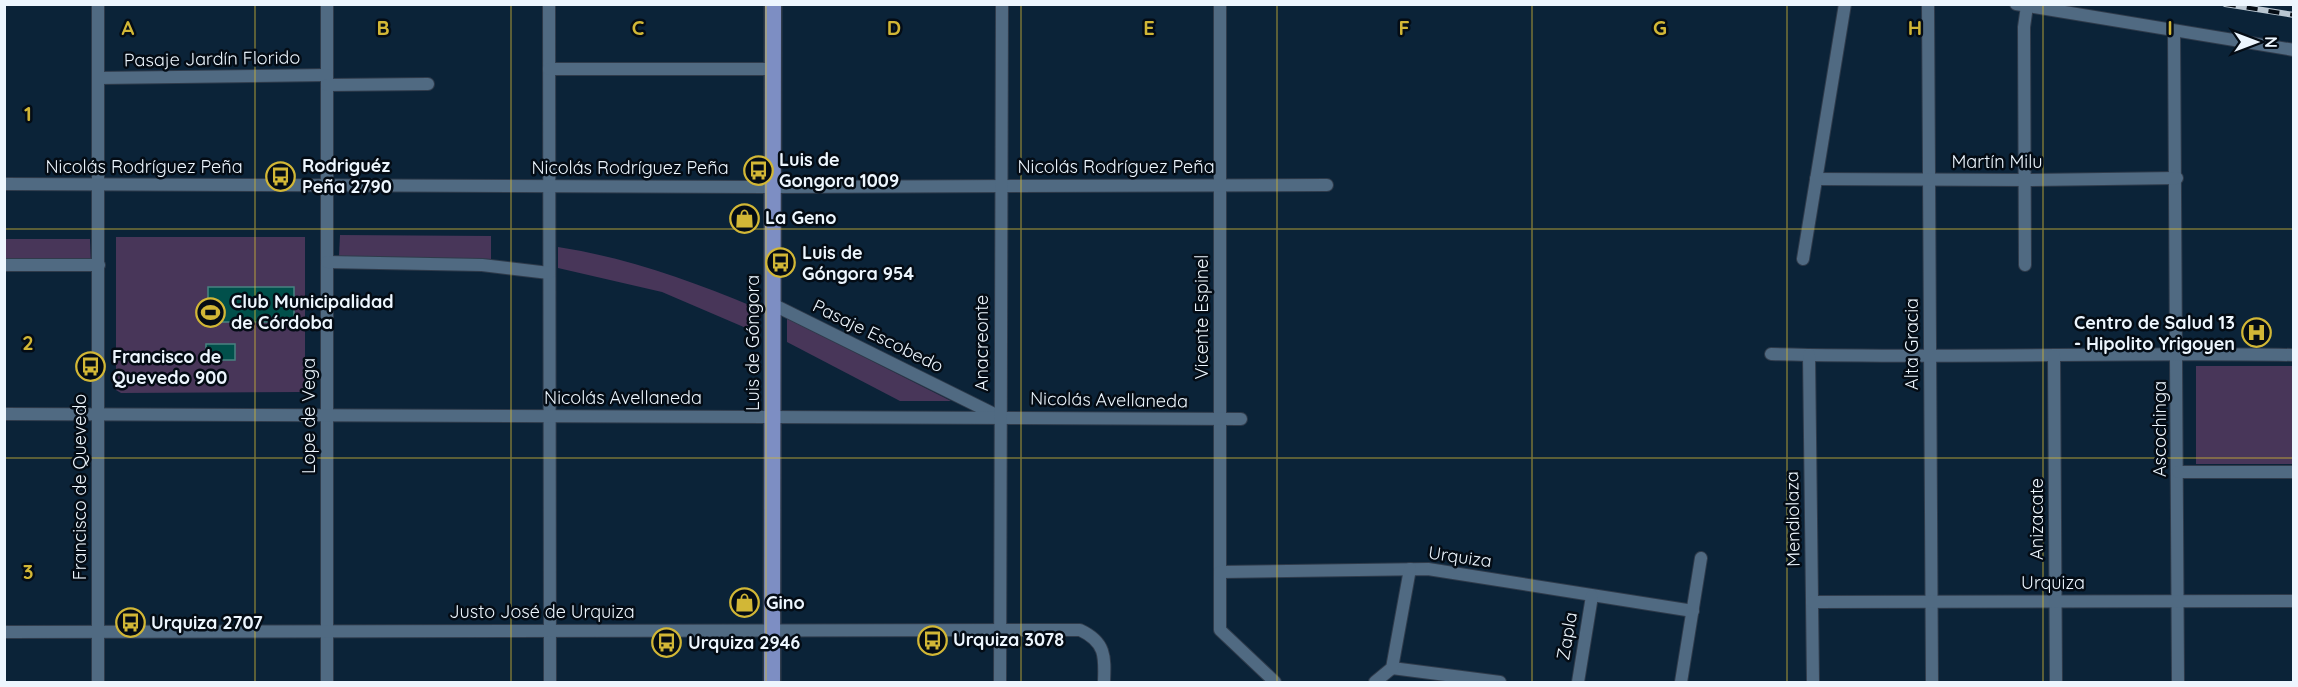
<svg xmlns="http://www.w3.org/2000/svg" width="2298" height="687" font-family="Quicksand,sans-serif">
	<style>
		.green { fill: #483659 }
		.water { fill: #01504b; stroke: #488281; stroke-width: 1.5 }
		.lines { fill: none; stroke-linecap: round; stroke-linejoin: round }
		.minor-casing { stroke: #2f3b4b; stroke-width: 14 }
		.major-casing { stroke: #2f3b4b; stroke-width: 19 }
		.minor { stroke: #506a82; stroke-width: 12 }
		.major { stroke: #7d8ec3; stroke-width: 16 }
		.rail-casing { stroke: #bac7d2; stroke-width: 6 }
		.rail { stroke: #040c15; stroke-width: 4; stroke-dasharray: 11; stroke-linecap: butt }
		.grid { fill: none; stroke: #d2b736; stroke-width: 1.5; stroke-opacity: 0.55 }
		.labels { text-anchor: middle; stroke-width: 5; stroke-linejoin: round; paint-order: stroke }
		.street-label { font-size: 18px; fill: #edf6fe; stroke: #040c15 }
		.poi-label { font-size: 18px; font-weight: bold; fill: #edf6fe; stroke: #040c15; text-anchor: start }
		.grid-label { font-size: 20px; text-anchor: middle; font-weight: bold; fill: #d2b736; stroke: #040c15; stroke-width: 5; stroke-linejoin: round; paint-order: stroke }
	</style>
	<rect width="100%" height="100%" fill="#0b2338"/>
	<!-- green -->
	<g class="green">
		<path d="M 340,235 L 491,236 L 491,259 L 339,257 Z"/>
		<path d="M 116,237 L 305,237 L 305,387 L 300,392 L 121,393 L 116,390 Z"/>
		<path d="M 5,239 L 90,239 L 91,265 L 5,265 Z"/>
		<path d="M 558,247 C 628,258 689,280 754,307 L 753,331 L 662,292 L 558,268 Z"/>
		<path d="M 787,318 L 951,401 L 900,401 L 787,342 Z"/>
		<rect x="2196" y="366" width="97" height="98"/>
	</g>
	<!-- water -->
	<g class="water">
		<rect x="208" y="287" width="86" height="35"/>
		<rect x="206" y="344" width="29" height="16"/>
	</g>
	<g class="lines">
		<defs>
			<g id="minor">
				<path d="M 327,4 L 327,682"/>
				<path d="M 549,4 L 550,682"/>
				<path d="M 1220,4 L 1220,630 L 1275,682"/>
				<path d="M 1928,4 L 1932,682"/>
				<path d="M 2016,4 L 2294,50"/>
				<path d="M 2174,31 L 2178,682"/>
				<path d="M 549,69 L 773,69"/>
				<path d="M 98,78 L 327,75"/>
				<path d="M 327,85 L 428,84"/>
				<path d="M 1816,179 L 2026,180 L 2177,178"/>
				<path d="M 4,184 L 773,187 L 1327,185"/>
				<path d="M 1803,259 L 1845,4"/>
				<path d="M 327,262 L 482,265 L 549,273"/>
				<path d="M 4,265 L 99,265"/>
				<path d="M 2025,265 L 2024,27 L 2027,6"/>
				<path d="M 772,304 L 996,415"/>
				<path d="M 1771,354 C 1945,359 2119,352 2294,355"/>
				<path d="M 1809,355 L 1813,682"/>
				<path d="M 2054,356 L 2056,682"/>
				<path d="M 4,414 L 1241,419"/>
				<path d="M 2178,472 L 2294,472"/>
				<path d="M 1220,572 L 1428,569 L 1693,611"/>
				<path d="M 1812,602 L 2294,601"/>
				<path d="M 4,632 L 1080,630 C 1106,642 1105,657 1104,682"/>
				<path d="M 1392,668 L 1500,682"/>
				<path d="M 98,682 L 98,4"/>
				<path d="M 1000,682 L 1002,4"/>
				<path d="M 1375,682 L 1392,668 L 1410,569"/>
				<path d="M 1578,682 L 1592,596"/>
				<path d="M 1681,682 L 1701,558"/>
			</g>
			<path id="major" d="M 772,682 L 773,4"/>
		</defs>
		<!-- minor casing -->
		<use href="#minor" class="minor-casing"/>
		<!-- major casing -->
		<use href="#major" class="major-casing"/>
		<!-- minor -->
		<use href="#minor" class="minor"/>
		<!-- major -->
		<use href="#major" class="major"/>
		<defs>
			<path id="rail" d="M 2225,4 L 2294,15"/>
		</defs>
		<!-- rail casing -->
		<use href="#rail" class="rail-casing"/>
		<!-- rail -->
		<use href="#rail" class="rail"/>
	</g>
	<!-- grid -->
	<path class="grid" d="M 255,4 L 255,682M 511,4 L 511,682M 766,4 L 766,682M 1021,4 L 1021,682M 1277,4 L 1277,682M 1532,4 L 1532,682M 1787,4 L 1787,682M 2043,4 L 2043,682M 4,229 L 2294,229M 4,458 L 2294,458"/>
	<!-- icons -->
	<defs>
		<symbol id="bus-ring" viewBox="-11 -11 22 22"><circle r="9.5" fill="#040c15" stroke="#d2b736" stroke-width="1.5"/><path d="M-5-6H5V4H4V6H2V4H-2V6H-4V4H-5ZM-3.5-4V0h7V-4ZM-3.5 1.2v1.5H-2V1.2ZM2 1.2v1.5H3.5V1.2Z" fill="#d2b736"/></symbol>
		<symbol id="shop-ring" viewBox="-11 -11 22 22"><circle r="9.5" fill="#040c15" stroke="#d2b736" stroke-width="1.5"/><path d="M-5-2.5h2.3a2.7 3.5 0 0 1 5.4 0H5L5.5 6h-11ZM-1.5-2.5h3a1.5 2.3 0 0 0-3 0Z" fill="#d2b736"/></symbol>
		<symbol id="stadium-ring" viewBox="-11 -11 22 22"><circle r="9.5" fill="#040c15" stroke="#d2b736" stroke-width="1.5"/><path d="M0-5a6.5 5 0 1 0 0 10a6.5 5 0 1 0 0-10ZM-3.5-1.8h7v3.6h-7Z" fill="#d2b736"/></symbol>
		<symbol id="hospital-ring" viewBox="-11 -11 22 22"><circle r="9.5" fill="#040c15" stroke="#d2b736" stroke-width="1.5"/><path d="M-5-5h3v3.5h4V-5h3V5h-3V1.5h-4V5h-3Z" fill="#d2b736"/></symbol>
	</defs>
	<g fill-rule="evenodd">
		<use href="#bus-ring" x="742" y="154" width="33" height="33"/>
		<use href="#bus-ring" x="264" y="160" width="33" height="33"/>
		<use href="#shop-ring" x="728" y="202" width="33" height="33"/>
		<use href="#bus-ring" x="764" y="246" width="33" height="33"/>
		<use href="#stadium-ring" x="194" y="296" width="33" height="33"/>
		<use href="#hospital-ring" x="2240" y="316" width="33" height="33"/>
		<use href="#bus-ring" x="74" y="350" width="33" height="33"/>
		<use href="#shop-ring" x="728" y="586" width="33" height="33"/>
		<use href="#bus-ring" x="114" y="606" width="33" height="33"/>
		<use href="#bus-ring" x="916" y="624" width="33" height="33"/>
		<use href="#bus-ring" x="650" y="626" width="33" height="33"/>
	</g>
	<g class="labels">
		<!-- street labels -->
		<g class="street-label">
			<text transform="translate(212 59) rotate(-1)" y="6">Pasaje Jardín Florido</text>
			<text x="1997" y="168">Martín Milu</text>
			<text x="144" y="173">Nicolás Rodríguez Peña</text>
			<text x="1116" y="173">Nicolás Rodríguez Peña</text>
			<text x="630" y="174">Nicolás Rodríguez Peña</text>
			<text transform="translate(1202 317) rotate(-90)" y="6">Vicente Espinel</text>
			<text transform="translate(878 336) rotate(26)" y="6">Pasaje Escobedo</text>
			<text transform="translate(753 343) rotate(-90)" y="6">Luis de Góngora</text>
			<text transform="translate(982 343) rotate(-90)" y="6">Anacreonte</text>
			<text transform="translate(1912 344) rotate(-90)" y="6">Alta Gracia</text>
			<text x="623" y="404">Nicolás Avellaneda</text>
			<text transform="translate(1109 400) rotate(1)" y="6">Nicolás Avellaneda</text>
			<text transform="translate(309 416) rotate(-90)" y="6">Lope de Vega</text>
			<text transform="translate(2160 429) rotate(-90)" y="6">Ascochinga</text>
			<text transform="translate(80 487) rotate(-90)" y="6">Francisco de Quevedo</text>
			<text transform="translate(1793 519) rotate(-91)" y="6">Mendiolaza</text>
			<text transform="translate(2037 519) rotate(-90)" y="6">Anizacate</text>
			<text transform="translate(1460 557) rotate(8)" y="6">Urquiza</text>
			<text x="2053" y="589">Urquiza</text>
			<text x="542" y="618">Justo José de Urquiza</text>
			<text transform="translate(1567 636) rotate(-80)" y="6">Zapla</text>
		</g>
		<!-- poi labels -->
		<g class="poi-label">
			<text x="779" y="166">Luis de<tspan x="779" dy="21">Gongora 1009</tspan></text>
			<text x="302" y="172">Rodriguéz<tspan x="302" dy="21">Peña 2790</tspan></text>
			<text x="765" y="224">La Geno</text>
			<text x="802" y="259">Luis de<tspan x="802" dy="21">Góngora 954</tspan></text>
			<text x="231" y="308">Club Municipalidad<tspan x="231" dy="21">de Córdoba</tspan></text>
			<text x="2235" y="329" text-anchor="end">Centro de Salud 13<tspan x="2235" dy="21">- Hipolito Yrigoyen</tspan></text>
			<text x="112" y="363">Francisco de<tspan x="112" dy="21">Quevedo 900</tspan></text>
			<text x="766" y="609">Gino</text>
			<text x="151" y="629">Urquiza 2707</text>
			<text x="953" y="646">Urquiza 3078</text>
			<text x="688" y="649">Urquiza 2946</text>
		</g>
	</g>
	<g class="grid-label">
		<text x="128" y="35">A</text>
		<text x="383" y="35">B</text>
		<text x="638" y="35">C</text>
		<text x="894" y="35">D</text>
		<text x="1149" y="35">E</text>
		<text x="1404" y="35">F</text>
		<text x="1660" y="35">G</text>
		<text x="1915" y="35">H</text>
		<text x="2170" y="35">I</text>
		<text x="28" y="121">1</text>
		<text x="28" y="350">2</text>
		<text x="28" y="579">3</text>
	</g>
	<!-- border -->
	<rect width="2298" height="687" fill="none" stroke="#edf6fe" stroke-width="12"/>
	<!-- north arrow -->
	<g transform="translate(2256 42) rotate(90)" stroke="#040c15" stroke-width="4.5" paint-order="stroke">
	<path d="M0-4.5L10 22L0 15L-10 22Z" fill="#edf6fe"/>
	<text y="-9" font-size="16" font-weight="bold" text-anchor="middle" fill="#edf6fe">N</text>
	</g>
</svg>
